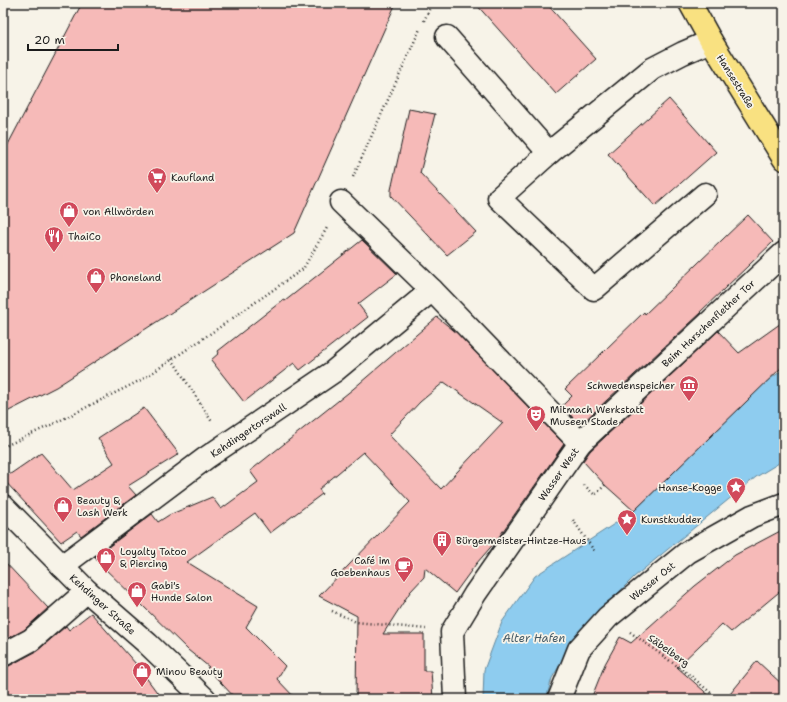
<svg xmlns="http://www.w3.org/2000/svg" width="787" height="702" font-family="'Shantell Sans',sans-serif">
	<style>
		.water { fill: #8eccef; stroke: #60869b }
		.building { fill: #f6bab8; stroke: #1c1c1c; fill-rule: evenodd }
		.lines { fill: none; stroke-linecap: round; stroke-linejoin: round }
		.minor-casing { stroke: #1c1c1c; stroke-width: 25 }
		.major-casing { stroke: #1c1c1c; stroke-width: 25 }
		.path { stroke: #1c1c1c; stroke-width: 2.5; stroke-dasharray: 1 3; stroke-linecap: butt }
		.minor { stroke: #f7f3e8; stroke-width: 22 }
		.major { stroke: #f9e181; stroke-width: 22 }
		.labels { text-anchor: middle; stroke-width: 3.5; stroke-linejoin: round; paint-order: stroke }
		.street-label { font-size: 10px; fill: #1c1c1c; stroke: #f7f3e8 }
		.poi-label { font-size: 10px; fill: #1c1c1c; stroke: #f7f3e8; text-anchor: start }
		.water-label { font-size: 11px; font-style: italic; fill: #445a66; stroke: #f7f3e8 }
	</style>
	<rect width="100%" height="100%" fill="#f7f3e8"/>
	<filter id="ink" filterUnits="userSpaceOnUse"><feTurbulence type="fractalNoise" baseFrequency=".025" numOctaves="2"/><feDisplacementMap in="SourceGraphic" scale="8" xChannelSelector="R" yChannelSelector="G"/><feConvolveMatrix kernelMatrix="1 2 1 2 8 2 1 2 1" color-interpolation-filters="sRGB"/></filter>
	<g filter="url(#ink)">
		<!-- water -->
		<path class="water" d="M 784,369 L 784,460 L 756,477 L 634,577 L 581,630 L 552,678 L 546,699 L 483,699 L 484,670 L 502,622 L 535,576 L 634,511 L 766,382 Z"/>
		<!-- building -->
		<g class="building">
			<path d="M 82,3 L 396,3 L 294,233 L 56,387 L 3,414 L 3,154 Z"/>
			<path d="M 475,3 L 546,3 L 596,59 L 556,94 Z"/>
			<path d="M 669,99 L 716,152 L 655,206 L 608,154 Z"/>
			<path d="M 409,109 L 435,114 L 420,173 L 476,232 L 447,255 L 391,196 L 391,190 Z"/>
			<path d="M 748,215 L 773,242 L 700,312 L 701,313 L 580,425 L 562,406 L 572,396 L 565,389 L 644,312 L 645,314 Z"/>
			<path d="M 362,240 L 397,274 L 358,304 L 368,317 L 300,370 L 294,363 L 244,402 L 211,360 L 219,353 L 218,351 L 283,300 L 285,301 Z"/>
			<path d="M 437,317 L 457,333 L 564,444 L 496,541 L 476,564 L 455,593 L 425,568 L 424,577 L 410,592 L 383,634 L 424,634 L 424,671 L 431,671 L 433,699 L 356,699 L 357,616 L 319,596 L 410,502 L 363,452 L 319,489 L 322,494 L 270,533 L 255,513 L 187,562 L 258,606 L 246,627 L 285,666 L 277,679 L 296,699 L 236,699 L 207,668 L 209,667 L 188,650 L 98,562 L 95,557 L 152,514 L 158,522 L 169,515 L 212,497 L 221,509 L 258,482 L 250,471 L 353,389 ZM 444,382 L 503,423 L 441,489 L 389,435 L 420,402 Z"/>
			<path d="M 784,321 L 784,365 L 634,511 L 605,485 L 583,461 L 590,451 L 718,331 L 739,353 Z"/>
			<path d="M 144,408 L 179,454 L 128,486 L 136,495 L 81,536 L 77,531 L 61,542 L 3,479 L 41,453 L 73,490 L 114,463 L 98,438 Z"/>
			<path d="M 784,529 L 784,588 L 731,632 L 722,624 L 677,667 L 713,699 L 591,699 L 605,664 L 620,637 L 631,643 L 695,586 L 735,555 Z"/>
			<path d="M 3,560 L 48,608 L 24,630 L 3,641 Z"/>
			<path d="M 91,613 L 136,664 L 162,699 L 3,699 L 3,667 L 9,666 L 37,651 L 66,626 L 69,630 Z"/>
			<path d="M 757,661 L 784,686 L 784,699 L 726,699 Z"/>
		</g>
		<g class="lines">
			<defs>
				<g id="minor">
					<path d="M 447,37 L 549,153"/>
					<path d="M 705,194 L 594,289 L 499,198 L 549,153 L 652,69 L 683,53 L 711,41"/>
					<path d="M 341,202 L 432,290 L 580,443"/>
					<path d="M 3,506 L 87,591 L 148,644 L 205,699"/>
					<path d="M 62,566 L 206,458 L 333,372 L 432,290"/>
					<path d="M 3,655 L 31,640 L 87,591"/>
					<path d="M 455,699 L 452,632 L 475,594 L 580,443 L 784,253"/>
					<path d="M 559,699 L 579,649 L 608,617 L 688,552 L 752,516 L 784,504"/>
				</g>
				<path id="major" d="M 690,3 L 711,41 L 784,159"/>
			</defs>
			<!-- minor casing -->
			<use href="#minor" class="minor-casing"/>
			<!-- major casing -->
			<use href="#major" class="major-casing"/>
			<!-- path -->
			<g class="path">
				<path d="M 424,21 L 432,3"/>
				<path d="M 353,177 L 420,29"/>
				<path d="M 172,359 L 212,422"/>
				<path d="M 3,447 L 51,425 L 143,379 L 220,327 L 303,269 L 328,226"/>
				<path d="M 584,485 L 595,495 L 605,485"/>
				<path d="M 573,520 L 595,552"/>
				<path d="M 332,611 L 356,622 L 426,629"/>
				<path d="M 630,632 L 691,676 L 718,699"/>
			</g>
			<!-- minor -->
			<use href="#minor" class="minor"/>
			<!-- major -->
			<use href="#major" class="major"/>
		</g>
	</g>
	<!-- icons -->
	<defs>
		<symbol id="supermarket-pin" viewBox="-11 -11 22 30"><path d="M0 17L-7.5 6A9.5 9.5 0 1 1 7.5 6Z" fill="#d1495b" stroke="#f7f3e8"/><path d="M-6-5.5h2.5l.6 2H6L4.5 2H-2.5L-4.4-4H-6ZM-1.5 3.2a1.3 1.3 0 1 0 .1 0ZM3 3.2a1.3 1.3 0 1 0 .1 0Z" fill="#fff"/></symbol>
		<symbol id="shop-pin" viewBox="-11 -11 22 30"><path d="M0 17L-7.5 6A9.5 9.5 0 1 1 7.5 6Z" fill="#d1495b" stroke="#f7f3e8"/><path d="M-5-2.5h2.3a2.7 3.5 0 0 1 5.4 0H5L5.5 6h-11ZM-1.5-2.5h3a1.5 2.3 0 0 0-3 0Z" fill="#fff"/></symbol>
		<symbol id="restaurant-pin" viewBox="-11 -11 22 30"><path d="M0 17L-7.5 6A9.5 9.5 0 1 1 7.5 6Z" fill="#d1495b" stroke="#f7f3e8"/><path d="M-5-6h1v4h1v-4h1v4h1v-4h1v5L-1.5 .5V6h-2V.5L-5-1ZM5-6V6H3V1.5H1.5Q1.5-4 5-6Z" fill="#fff"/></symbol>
		<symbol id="museum-pin" viewBox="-11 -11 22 30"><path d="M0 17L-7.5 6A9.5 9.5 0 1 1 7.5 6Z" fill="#d1495b" stroke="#f7f3e8"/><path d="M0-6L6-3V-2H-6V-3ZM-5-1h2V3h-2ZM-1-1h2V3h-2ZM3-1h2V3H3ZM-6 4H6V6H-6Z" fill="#fff"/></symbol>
		<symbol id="theatre-pin" viewBox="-11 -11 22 30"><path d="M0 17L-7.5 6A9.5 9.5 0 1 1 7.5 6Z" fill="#d1495b" stroke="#f7f3e8"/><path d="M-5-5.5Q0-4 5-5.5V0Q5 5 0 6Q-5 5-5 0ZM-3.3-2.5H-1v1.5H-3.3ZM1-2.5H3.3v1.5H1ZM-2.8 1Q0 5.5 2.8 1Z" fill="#fff"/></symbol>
		<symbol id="sight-pin" viewBox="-11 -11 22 30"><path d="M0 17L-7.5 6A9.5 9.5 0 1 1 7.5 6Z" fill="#d1495b" stroke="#f7f3e8"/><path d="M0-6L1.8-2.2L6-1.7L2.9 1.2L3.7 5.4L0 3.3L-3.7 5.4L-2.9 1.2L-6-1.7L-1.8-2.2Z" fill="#fff"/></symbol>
		<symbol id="building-pin" viewBox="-11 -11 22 30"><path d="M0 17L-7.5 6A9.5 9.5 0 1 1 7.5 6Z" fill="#d1495b" stroke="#f7f3e8"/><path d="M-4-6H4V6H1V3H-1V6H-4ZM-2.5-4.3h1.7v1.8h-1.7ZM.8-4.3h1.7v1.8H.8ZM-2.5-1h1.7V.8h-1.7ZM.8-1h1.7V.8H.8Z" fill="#fff"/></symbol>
		<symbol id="cafe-pin" viewBox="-11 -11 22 30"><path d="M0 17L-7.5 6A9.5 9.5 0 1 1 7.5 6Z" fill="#d1495b" stroke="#f7f3e8"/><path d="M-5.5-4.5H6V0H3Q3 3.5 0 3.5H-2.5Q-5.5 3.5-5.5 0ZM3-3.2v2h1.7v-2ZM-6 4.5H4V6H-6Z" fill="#fff"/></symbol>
	</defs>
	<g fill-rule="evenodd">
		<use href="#supermarket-pin" x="146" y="166" width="22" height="30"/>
		<use href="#shop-pin" x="58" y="200" width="22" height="30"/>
		<use href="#restaurant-pin" x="43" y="225" width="22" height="30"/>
		<use href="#shop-pin" x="85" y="266" width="22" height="30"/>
		<use href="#museum-pin" x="678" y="374" width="22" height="30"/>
		<use href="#theatre-pin" x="525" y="404" width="22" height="30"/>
		<use href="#sight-pin" x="725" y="476" width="22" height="30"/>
		<use href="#shop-pin" x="52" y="495" width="22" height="30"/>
		<use href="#sight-pin" x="616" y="508" width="22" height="30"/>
		<use href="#building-pin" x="431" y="529" width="22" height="30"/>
		<use href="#shop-pin" x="95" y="546" width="22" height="30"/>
		<use href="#cafe-pin" x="393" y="555" width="22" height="30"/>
		<use href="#shop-pin" x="126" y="580" width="22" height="30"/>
		<use href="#shop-pin" x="131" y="660" width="22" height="30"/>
	</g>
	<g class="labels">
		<!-- street labels -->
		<g class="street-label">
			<text transform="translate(736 81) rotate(58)" y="4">Hansestraße</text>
			<text transform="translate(708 323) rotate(-43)" y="4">Beim Harschenflether Tor</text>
			<text transform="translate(248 430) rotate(-34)" y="4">Kehdingertorswall</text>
			<text transform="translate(558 474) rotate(-55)" y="4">Wasser West</text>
			<text transform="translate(652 581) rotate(-39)" y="4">Wasser Ost</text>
			<text transform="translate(103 604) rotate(42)" y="4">Kehdinger Straße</text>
			<text transform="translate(669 650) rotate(35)" y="4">Säbelberg</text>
		</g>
		<!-- poi labels -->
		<g class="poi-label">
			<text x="171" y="181">Kaufland</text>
			<text x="83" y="215">von Allwörden</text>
			<text x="68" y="240">ThaiCo</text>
			<text x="110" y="281">Phoneland</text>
			<text x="675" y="389" text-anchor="end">Schwedenspeicher</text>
			<text x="550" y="413">Mitmach Werkstatt<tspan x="550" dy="12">Museen Stade</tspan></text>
			<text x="722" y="491" text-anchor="end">Hanse-Kogge</text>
			<text x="77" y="504">Beauty &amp;<tspan x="77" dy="12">Lash Werk</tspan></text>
			<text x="641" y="523">Kunstkudder</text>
			<text x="456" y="544">Bürgermeister-Hintze-Haus</text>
			<text x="120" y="555">Loyalty Tatoo<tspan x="120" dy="12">&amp; Piercing</tspan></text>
			<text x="390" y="564" text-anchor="end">Café im<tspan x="390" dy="12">Goebenhaus</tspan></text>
			<text x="151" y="589">Gabi's<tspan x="151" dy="12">Hunde Salon</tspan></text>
			<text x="156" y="675">Minou Beauty</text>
		</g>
		<!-- water labels -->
		<g class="water-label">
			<text x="534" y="642">Alter Hafen</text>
		</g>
	</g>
	<!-- margin -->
	<rect width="787" height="702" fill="none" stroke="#f7f3e8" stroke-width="16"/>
	<rect x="8" y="8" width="771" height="686" fill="none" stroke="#1c1c1c" stroke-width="1.5" filter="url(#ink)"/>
	<!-- scale -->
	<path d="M28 44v6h90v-6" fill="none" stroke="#1c1c1c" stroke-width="2"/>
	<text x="34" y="44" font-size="12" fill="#1c1c1c" stroke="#f7f3e8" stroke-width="3" paint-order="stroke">20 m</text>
</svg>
